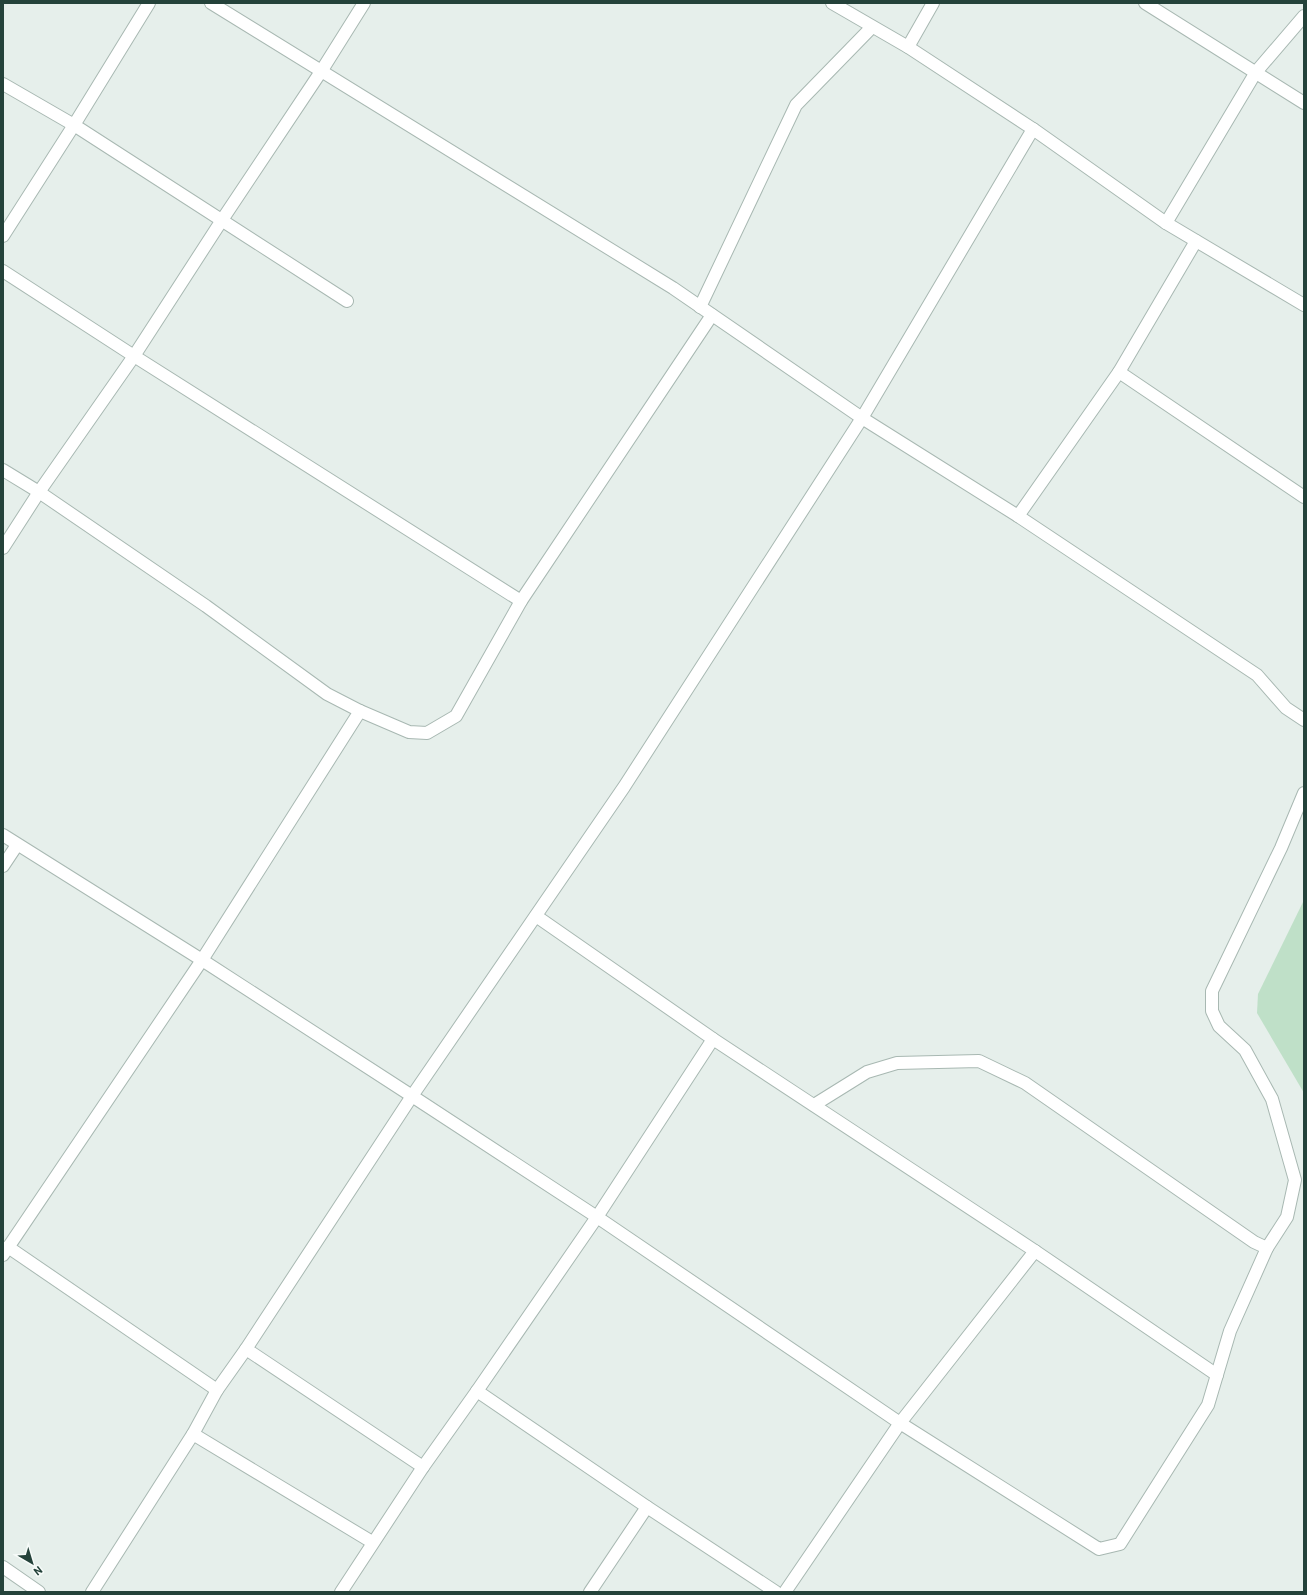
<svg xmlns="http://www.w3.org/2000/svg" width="1307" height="1595" font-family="Barlow,sans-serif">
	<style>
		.green { fill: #bfe0c8 }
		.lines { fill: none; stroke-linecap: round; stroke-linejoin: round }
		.minor-casing { stroke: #a8b8b2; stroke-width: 14 }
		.minor { stroke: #fff; stroke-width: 12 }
	</style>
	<rect width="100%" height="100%" fill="#e6efeb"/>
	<!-- green -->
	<path class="green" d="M 1304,900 L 1304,1093 L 1257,1013 L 1258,994 Z"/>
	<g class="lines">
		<defs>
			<g id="minor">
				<path d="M 211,3 L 673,288 L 862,418 L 1018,516 L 1257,675 L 1286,708 L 1304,720"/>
				<path d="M 832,3 L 908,47 L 1033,129 L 1166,223 L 1304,305"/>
				<path d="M 1145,3 L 1304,103"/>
				<path d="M 908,47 L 933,3"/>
				<path d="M 3,84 L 74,125 L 347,301"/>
				<path d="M 1166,223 L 1256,72 L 1304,16"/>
				<path d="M 3,236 L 74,125 L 149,3"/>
				<path d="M 3,271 L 134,356 L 521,601"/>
				<path d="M 700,307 L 796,105 L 872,27"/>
				<path d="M 1119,372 L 1304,497"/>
				<path d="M 3,470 L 39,492 L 206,606 L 327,694 L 360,711 L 409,732 L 427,733 L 456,716 L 521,601 L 712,315"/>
				<path d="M 1018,516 L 1119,372 L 1196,241"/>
				<path d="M 3,548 L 39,492 L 134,356 L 222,220 L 322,70 L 364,3"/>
				<path d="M 3,835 L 202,960 L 412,1096 L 597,1217 L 900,1423 L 1099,1549 L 1120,1544 L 1208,1405 L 1230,1331 L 1267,1248 L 1287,1217 L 1295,1180 L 1272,1099 L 1245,1050 L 1219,1026 L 1212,1011 L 1212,991 L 1281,848 L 1304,793"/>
				<path d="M 3,866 L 17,845"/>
				<path d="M 536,916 L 713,1039 L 1035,1251 L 1217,1375"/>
				<path d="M 814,1105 L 867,1072 L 897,1063 L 979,1061 L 1025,1083 L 1254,1242 L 1267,1248"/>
				<path d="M 8,1247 L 217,1390"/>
				<path d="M 3,1255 L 202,960 L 360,711"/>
				<path d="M 246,1349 L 423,1467"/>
				<path d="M 477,1391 L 647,1507 L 776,1592"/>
				<path d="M 193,1434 L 372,1542"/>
				<path d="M 3,1567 L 39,1592"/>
				<path d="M 92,1592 L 193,1434 L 217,1390 L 246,1349 L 412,1096 L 624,787 L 862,418 L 1033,129"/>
				<path d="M 341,1592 L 423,1467 L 477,1391 L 597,1217 L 713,1039"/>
				<path d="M 590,1592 L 647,1507"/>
				<path d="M 785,1592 L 900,1423 L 1035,1251"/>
			</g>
		</defs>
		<!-- minor casing -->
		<use href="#minor" class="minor-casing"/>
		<!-- minor -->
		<use href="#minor" class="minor"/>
	</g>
	<!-- border -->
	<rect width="1307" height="1595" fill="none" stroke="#24423a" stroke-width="8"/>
	<!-- north arrow -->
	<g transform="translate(32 1563) rotate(142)" stroke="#f7fbf9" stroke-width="3" paint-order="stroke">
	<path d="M0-3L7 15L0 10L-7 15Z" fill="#24423a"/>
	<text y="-6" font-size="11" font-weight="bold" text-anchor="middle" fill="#24423a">N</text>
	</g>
</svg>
